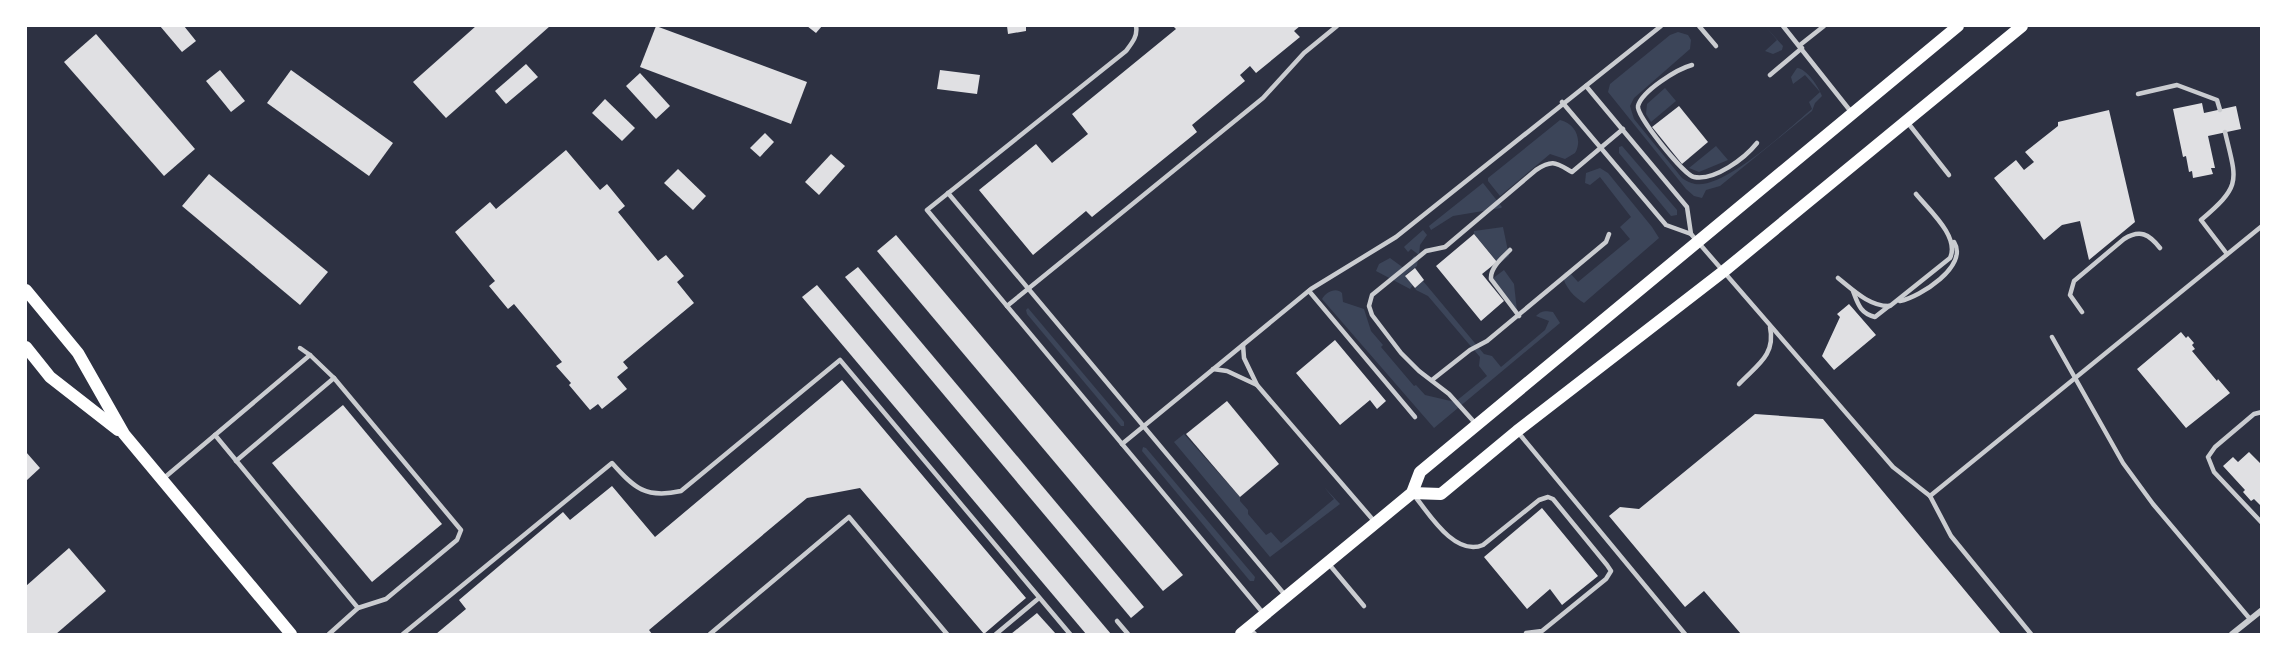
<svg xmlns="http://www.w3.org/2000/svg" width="2287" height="660" font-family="Mulish,sans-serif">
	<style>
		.green { fill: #3c4559 }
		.building { fill: #e0e0e3 }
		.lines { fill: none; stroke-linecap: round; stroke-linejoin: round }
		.service { stroke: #caccd0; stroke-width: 4.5 }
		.minor { stroke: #caccd0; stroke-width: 6 }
		.secondary { stroke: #fff; stroke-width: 12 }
	</style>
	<rect width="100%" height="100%" fill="#2d3142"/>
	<!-- green -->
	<g class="green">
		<path d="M 1765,26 L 1783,46 L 1782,50 L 1773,54 L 1765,51 L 1777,40 Z"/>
		<path d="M 1678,32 L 1688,35 L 1691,40 L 1690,49 L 1634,98 L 1630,106 L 1634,119 L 1682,178 C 1686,181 1690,183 1695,184 C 1725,189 1789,128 1812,109 L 1809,102 L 1820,92 L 1805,75 L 1793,84 L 1791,77 L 1797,68 C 1807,69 1818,86 1822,96 L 1815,103 L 1812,111 L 1720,186 L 1706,190 L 1702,198 L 1694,196 L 1686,189 L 1608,92 L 1610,84 L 1670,35 Z"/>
		<path d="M 1665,88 L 1676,101 L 1651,122 L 1646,114 L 1647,104 Z"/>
		<path d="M 1560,120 C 1575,123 1583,140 1575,153 L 1565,159 L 1550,154 L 1500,196 L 1488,181 L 1488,178 Z"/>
		<path d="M 1622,146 L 1677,210 L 1677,215 L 1671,216 L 1619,153 L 1619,147 Z"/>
		<path d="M 1716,146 L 1728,160 L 1699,172 L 1689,168 Z"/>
		<path d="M 1600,168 L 1608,173 L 1652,227 L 1659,238 L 1584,303 C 1575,298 1564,286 1563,276 L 1565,272 L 1570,273 L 1578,282 L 1630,239 L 1620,227 L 1631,217 L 1600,177 L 1590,185 L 1585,183 L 1586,173 Z"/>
		<path d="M 1483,183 L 1502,207 L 1501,208 L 1453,216 L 1431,230 L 1429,226 Z"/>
		<path d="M 1503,227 L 1509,256 L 1499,264 L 1474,234 L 1474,231 Z"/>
		<path d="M 1423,230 L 1427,235 L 1420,245 L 1419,255 L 1411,249 L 1408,252 L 1404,247 L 1406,245 Z"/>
		<path d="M 1414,256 L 1418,259 L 1417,266 L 1405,275 L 1413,285 L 1410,289 L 1376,271 L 1379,264 L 1390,258 L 1405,269 Z"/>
		<path d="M 1504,270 L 1514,284 L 1517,311 L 1492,279 Z"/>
		<path d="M 1423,281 L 1484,354 L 1492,356 L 1501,367 L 1545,330 L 1549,321 L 1536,316 C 1542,310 1546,311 1553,312 L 1560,323 L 1434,428 L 1322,299 C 1326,292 1336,287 1342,293 L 1343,302 L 1364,309 L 1371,331 L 1383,345 L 1381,347 L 1414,386 L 1416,385 L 1425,395 L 1455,402 L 1487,376 L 1479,366 L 1480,357 L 1428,296 L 1416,290 L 1415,288 Z"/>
		<path d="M 1028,308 L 1124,422 L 1124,426 L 1121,426 L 1027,314 L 1026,310 Z"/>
		<path d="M 1184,434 L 1240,497 L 1240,501 L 1248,510 L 1248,514 L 1266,535 L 1271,532 L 1281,543 L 1334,499 L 1324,487 L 1340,504 L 1270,557 L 1174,442 Z"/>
		<path d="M 1143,447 L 1146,448 L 1255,577 L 1254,581 L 1250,581 L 1142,451 Z"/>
	</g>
	<!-- building -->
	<g class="building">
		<path d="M 160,26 L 184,26 L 196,41 L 182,52 Z"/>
		<path d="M 476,26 L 550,26 L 446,118 L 413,82 Z"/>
		<path d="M 656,26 L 807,82 L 791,124 L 640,67 Z"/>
		<path d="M 807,26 L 822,26 L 816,33 Z"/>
		<path d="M 1007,26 L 1026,26 L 1026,31 L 1008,34 Z"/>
		<path d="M 1173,26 L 1300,26 L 1294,31 L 1300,37 L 1256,73 L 1250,66 L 1240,75 L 1245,81 L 1192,125 L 1197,132 L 1092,217 L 1086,211 L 1033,255 L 979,190 L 1036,144 L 1052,163 L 1088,134 L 1072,114 L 1176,29 Z"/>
		<path d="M 96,34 L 195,149 L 164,176 L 64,62 Z"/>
		<path d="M 526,64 L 538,77 L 506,104 L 495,91 Z"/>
		<path d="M 220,70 L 245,101 L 231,112 L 206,81 Z"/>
		<path d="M 291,70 L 393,143 L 369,176 L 267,103 Z"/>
		<path d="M 940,70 L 980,75 L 977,94 L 937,89 Z"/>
		<path d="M 640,73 L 670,106 L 656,119 L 626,86 Z"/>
		<path d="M 605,99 L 635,128 L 622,141 L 592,113 Z"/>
		<path d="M 2202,103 L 2204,113 L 2236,106 L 2241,129 L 2208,136 L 2215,168 L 2211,168 L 2213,174 L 2193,178 L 2192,171 L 2189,172 L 2186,156 L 2183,157 L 2173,109 Z"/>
		<path d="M 1679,106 L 1708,142 L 1682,164 L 1652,127 Z"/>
		<path d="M 2109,110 L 2135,222 L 2089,260 L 2080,221 L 2062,225 L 2044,240 L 1994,178 L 2016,160 L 2024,170 L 2034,162 L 2025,152 L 2058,126 L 2058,122 Z"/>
		<path d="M 765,133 L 774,142 L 760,157 L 750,148 Z"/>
		<path d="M 566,150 L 600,190 L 607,184 L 625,206 L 618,212 L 658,261 L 666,255 L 684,276 L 677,282 L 694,303 L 623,362 L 628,368 L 617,377 L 627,389 L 602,409 L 598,404 L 590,410 L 569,385 L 571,383 L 556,366 L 562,362 L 514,304 L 508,309 L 489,286 L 495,281 L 455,232 L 490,202 L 496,209 Z"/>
		<path d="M 831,154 L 845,166 L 819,195 L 805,182 Z"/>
		<path d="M 678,169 L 706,196 L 693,210 L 664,183 Z"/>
		<path d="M 209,174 L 328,272 L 300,305 L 182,206 Z"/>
		<path d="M 1474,234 L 1497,262 L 1482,274 L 1504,301 L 1481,321 L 1436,266 Z"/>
		<path d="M 896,235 L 1183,575 L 1163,591 L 877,251 Z"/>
		<path d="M 858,267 L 1144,607 L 1131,618 L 845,277 Z"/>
		<path d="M 1415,268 L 1424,280 L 1415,288 L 1405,276 Z"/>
		<path d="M 817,285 L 1111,634 L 1086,634 L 802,297 Z"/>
		<path d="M 1849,304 L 1876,335 L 1834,370 L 1822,356 L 1840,317 L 1837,314 Z"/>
		<path d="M 2181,332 L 2186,338 L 2188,336 L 2194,343 L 2192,345 L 2195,349 L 2192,351 L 2217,381 L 2218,379 L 2230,393 L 2186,428 L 2137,369 Z"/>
		<path d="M 1335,340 L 1386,401 L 1377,409 L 1370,400 L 1340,425 L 1296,373 Z"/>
		<path d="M 842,380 L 1026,598 L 984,634 L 860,488 L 807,498 L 649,630 L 652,634 L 436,634 L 466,609 L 459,600 L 563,512 L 570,520 L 612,486 L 655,537 Z"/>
		<path d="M 1227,401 L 1279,464 L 1240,497 L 1186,434 Z"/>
		<path d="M 343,405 L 442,524 L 372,582 L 272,463 Z"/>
		<path d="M 1755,414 L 1823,419 L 2001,634 L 1741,634 L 1704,591 L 1685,607 L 1609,516 L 1620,507 L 1639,509 Z"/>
		<path d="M 26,452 L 40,468 L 26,481 Z"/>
		<path d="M 2249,452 L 2262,465 L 2262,507 L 2254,499 L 2251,501 L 2243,492 L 2245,490 L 2223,466 L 2233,457 L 2238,462 Z"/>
		<path d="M 1542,508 L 1598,576 L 1562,605 L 1550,589 L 1527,609 L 1484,557 Z"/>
		<path d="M 69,548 L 106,591 L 56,634 L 26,634 L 26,586 Z"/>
		<path d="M 1037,613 L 1056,634 L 1011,634 Z"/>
	</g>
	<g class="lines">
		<!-- service -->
		<g class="service">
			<path d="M 1136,26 C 1138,36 1132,43 1126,51 L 927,210 L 1263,613"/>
			<path d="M 1699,26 L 1716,46"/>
			<path d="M 1783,26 L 1852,113"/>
			<path d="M 1800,45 L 1824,26"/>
			<path d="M 1692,65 C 1677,69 1642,91 1638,106 C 1636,116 1684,175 1694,177 C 1715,181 1745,158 1757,143"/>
			<path d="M 1770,75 L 1802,48"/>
			<path d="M 1586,86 L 1687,207 L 1691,234"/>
			<path d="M 2138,94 L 2177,85 L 2217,100 L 2220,110"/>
			<path d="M 1562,102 L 1666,225 L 1691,234 L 1893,467 L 1930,496 L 1951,536 L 2031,634"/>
			<path d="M 1908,123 L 1949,175"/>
			<path d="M 2225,132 C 2237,182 2242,185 2201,220 L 2227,254"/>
			<path d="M 948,193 L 1285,595"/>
			<path d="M 1510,250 C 1502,258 1490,268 1491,279 L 1519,316"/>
			<path d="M 1838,278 C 1853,290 1870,307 1890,306 L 1950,258 C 1960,237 1929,210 1916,194"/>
			<path d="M 1309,291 L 1415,417"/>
			<path d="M 1853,291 C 1858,304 1860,313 1875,317 L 1889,306"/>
			<path d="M 1900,301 C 1920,297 1969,266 1954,242"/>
			<path d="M 1007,306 L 1263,98 L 1304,53 L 1337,26"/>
			<path d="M 2082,312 L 2070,295 L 2074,281 L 2124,239 C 2140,229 2149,234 2160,248"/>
			<path d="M 2052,337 L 2123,463 L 2153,504 L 2250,619"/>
			<path d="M 1243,345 L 1244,358 L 1257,385 L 1374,521"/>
			<path d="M 300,348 L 310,355"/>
			<path d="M 1213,369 L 1227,371 L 1257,385"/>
			<path d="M 1432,380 L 1470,350 L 1487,341 L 1606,242 L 1609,234"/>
			<path d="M 1739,384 C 1757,365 1776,355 1770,327"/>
			<path d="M 2262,412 L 2254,414 L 2215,447 L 2208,457 L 2214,472 L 2262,523"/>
			<path d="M 1475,423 L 1449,394 L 1419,371 L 1401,353 L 1372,315 L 1369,306 L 1372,295 L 1426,251 L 1445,247 L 1536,170 C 1553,159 1556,163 1572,172 L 1623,129"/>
			<path d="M 1517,431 L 1685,634"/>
			<path d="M 215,435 L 358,608"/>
			<path d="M 1122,444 L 1311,289 L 1396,237 L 1661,26"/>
			<path d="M 236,461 L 334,378"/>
			<path d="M 164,478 L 310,355 L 334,378 L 461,530 L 457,540 L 386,599 L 358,608 L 329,634"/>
			<path d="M 1414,495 C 1429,514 1455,557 1483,545 L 1539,500 L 1548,497 L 1553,499 L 1607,565 L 1611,571 L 1606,579 L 1542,631 L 1526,633"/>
			<path d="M 1930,496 L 2262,226"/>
			<path d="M 1328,563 L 1364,606"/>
			<path d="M 1117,621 L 1128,634"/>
			<path d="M 1249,628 L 1255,634"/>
			<path d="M 403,634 L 612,463 C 634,488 646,499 681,491 L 840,360 L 1070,634"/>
			<path d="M 710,634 L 849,517 L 947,634"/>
			<path d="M 996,634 L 1039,598"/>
		</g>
		<!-- minor -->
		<path class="minor" d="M 2232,634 L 2262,610"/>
		<!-- secondary -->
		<g class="secondary">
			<path d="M 26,290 L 78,353 L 124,434 L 291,634"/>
			<path d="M 26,347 L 50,377 L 118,430"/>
			<path d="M 1412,493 L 1441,494 L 1517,431 L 1724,271 L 2022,26"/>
			<path d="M 1241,634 L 1412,493 L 1420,472 L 1958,26"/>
		</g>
	</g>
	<!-- border -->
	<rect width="2287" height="660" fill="none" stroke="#ffffff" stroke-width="54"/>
</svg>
